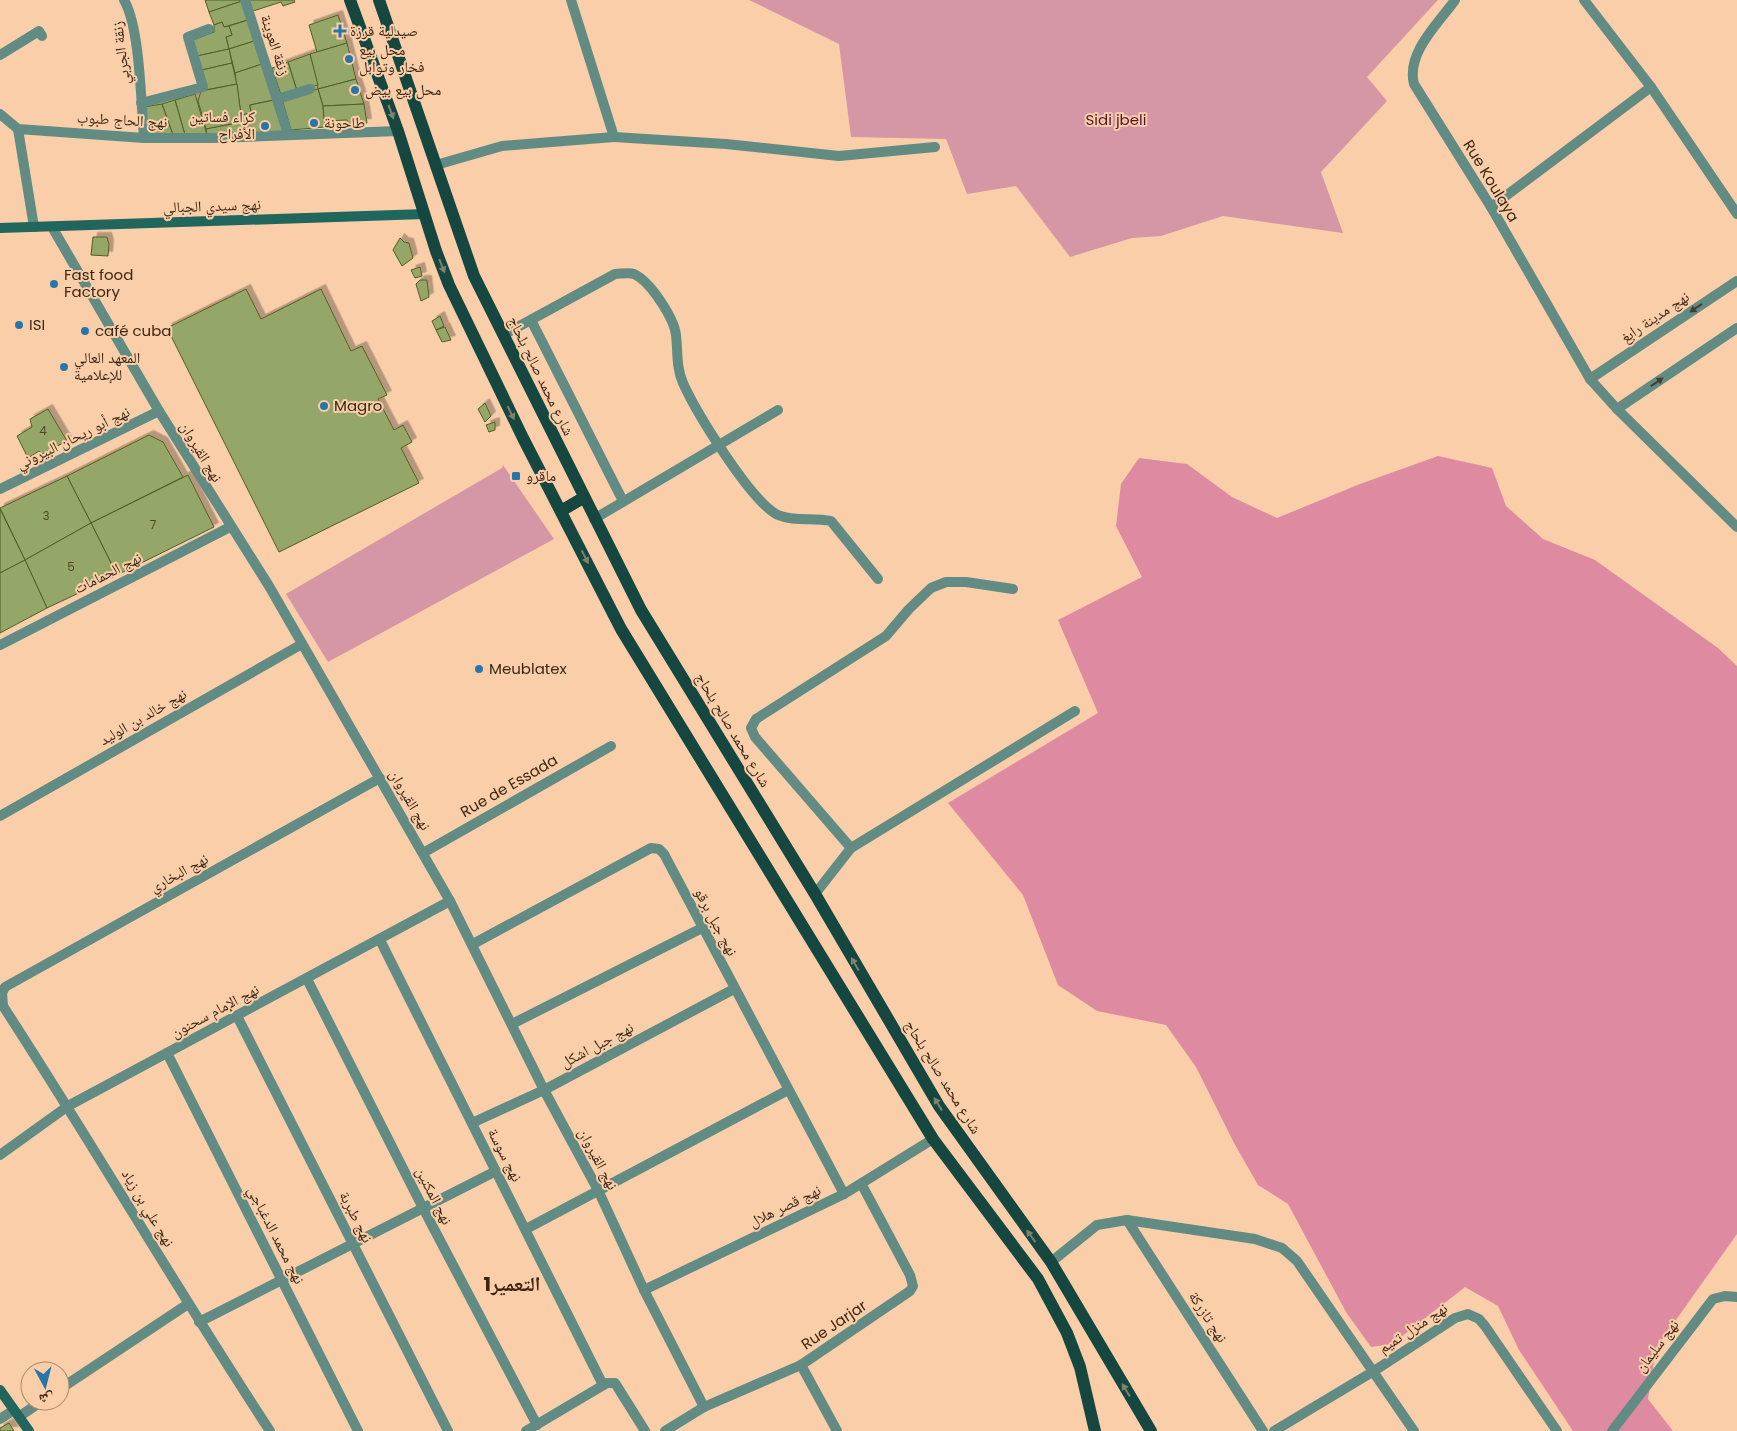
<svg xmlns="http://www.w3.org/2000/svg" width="1737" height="1431" font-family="Poppins,'Noto Naskh Arabic',sans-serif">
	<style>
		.green { fill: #d597a6 }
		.forest { fill: #de8ba2 }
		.building { fill: #94a769; stroke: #4f5f23; filter: url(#shadow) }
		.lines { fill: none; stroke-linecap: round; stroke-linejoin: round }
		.street { stroke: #628b84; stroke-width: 10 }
		.secondary { stroke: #20665d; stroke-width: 10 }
		.primary { stroke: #164640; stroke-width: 12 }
		.oneway { fill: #7c836f }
		.oneway2 { fill: #453f2f }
		.poi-dot { fill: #2a75a8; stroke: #f9cea8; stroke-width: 2 }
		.labels { text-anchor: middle; stroke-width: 4; stroke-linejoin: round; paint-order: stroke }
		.number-label { font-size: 12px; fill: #514628 }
		.poi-label { font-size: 15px; fill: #3b2613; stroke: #f9cea8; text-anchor: start }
		.street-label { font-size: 15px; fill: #3b2613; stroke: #f9cea8 }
		.park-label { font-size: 15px; fill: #5a112d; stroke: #f9cea8 }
		.district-label { font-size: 20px; font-weight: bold; fill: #3d240c; stroke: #f9cea8 }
	</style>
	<defs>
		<filter id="shadow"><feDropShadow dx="4.5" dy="-4.5" stdDeviation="0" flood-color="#0004"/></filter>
	</defs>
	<rect width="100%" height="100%" fill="#f9cea8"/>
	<!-- green -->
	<g class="green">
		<path d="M 749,0 L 1438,0 L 1367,77 L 1387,101 L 1321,172 L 1343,233 L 1223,216 L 1161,236 L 1132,238 L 1070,257 L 1016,186 L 967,194 L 946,139 L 851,137 L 839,44 Z"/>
		<path d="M 503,465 L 554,539 L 328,662 L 286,594 L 502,468 Z"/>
	</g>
	<!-- forest -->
	<path class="forest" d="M 1438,456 L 1492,468 L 1506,506 L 1543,539 L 1595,560 L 1718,648 L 1737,666 L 1737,1234 L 1656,1348 L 1648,1399 L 1673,1431 L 1573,1431 L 1519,1350 L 1498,1306 L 1465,1287 L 1392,1344 L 1371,1347 L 1346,1312 L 1288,1204 L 1258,1185 L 1234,1143 L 1196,1067 L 1166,1025 L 1097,1011 L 1058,985 L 1023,895 L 948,803 L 1098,713 L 1058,620 L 1142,577 L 1116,526 L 1121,484 L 1139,458 L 1187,464 L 1232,497 L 1277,518 L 1360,484 Z"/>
	<!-- building -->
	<g class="building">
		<path d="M 205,0 L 241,0 L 242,1 L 209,12 Z"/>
		<path d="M 249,0 L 294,0 L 295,2 L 283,6 L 281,2 L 253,11 Z"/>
		<path d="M 242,1 L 248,20 L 224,27 L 222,22 L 214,25 L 209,12 Z"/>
		<path d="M 338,15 L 347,43 L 317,52 L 309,25 Z"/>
		<path d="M 248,20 L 254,41 L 229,49 L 226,37 L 232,35 L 229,26 Z"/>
		<path d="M 222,22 L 224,27 L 229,26 L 232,35 L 226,37 L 229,49 L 197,56 L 193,40 L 214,32 L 214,25 Z"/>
		<path d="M 254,41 L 262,64 L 235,73 L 229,49 Z"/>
		<path d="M 347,43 L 356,79 L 318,89 L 310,54 Z"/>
		<path d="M 229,49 L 232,63 L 202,70 L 197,56 Z"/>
		<path d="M 310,54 L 318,85 L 297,91 L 288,62 Z"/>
		<path d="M 288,62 L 297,91 L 281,95 L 272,68 Z"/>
		<path d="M 232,63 L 237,84 L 206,90 L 202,70 Z"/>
		<path d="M 262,64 L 274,100 L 250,105 L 251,113 L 241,115 L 235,73 Z"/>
		<path d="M 356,79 L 364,104 L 323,106 L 318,89 Z"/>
		<path d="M 237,84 L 242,122 L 206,129 L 198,101 L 201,91 Z"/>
		<path d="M 318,89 L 323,106 L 325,127 L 291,130 L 282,99 Z"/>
		<path d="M 195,94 L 207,135 L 185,135 L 175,100 Z"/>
		<path d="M 175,100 L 185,135 L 173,135 L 162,104 Z"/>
		<path d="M 274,100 L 284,132 L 244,134 L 241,115 L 251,113 L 250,105 Z"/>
		<path d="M 162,104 L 173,135 L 147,135 L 144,107 Z"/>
		<path d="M 364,104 L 367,123 L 347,124 L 347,120 L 324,121 L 323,106 Z"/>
		<path d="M 242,122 L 244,134 L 207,135 L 206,129 Z"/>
		<path d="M 93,237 L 107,237 L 109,244 L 108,256 L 91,255 Z"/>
		<path d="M 400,238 L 404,242 L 409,243 L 413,258 L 402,266 L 393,250 Z"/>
		<path d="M 420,267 L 422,276 L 415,278 L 411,270 Z"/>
		<path d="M 420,280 L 427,280 L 429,297 L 421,301 L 416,284 Z"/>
		<path d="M 246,289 L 261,319 L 321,289 L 351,351 L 362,346 L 387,395 L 378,399 L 394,430 L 403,425 L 412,442 L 401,448 L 419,483 L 279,552 L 167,328 Z"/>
		<path d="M 440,316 L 444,326 L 436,330 L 432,321 Z"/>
		<path d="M 445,327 L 451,340 L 442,342 L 436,330 Z"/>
		<path d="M 485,403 L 491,416 L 485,422 L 478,409 Z"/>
		<path d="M 48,409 L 67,441 L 42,454 L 39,451 L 28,458 L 17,436 L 32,427 L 30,419 Z"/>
		<path d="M 495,422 L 495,430 L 489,432 L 486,425 Z"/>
		<path d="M 149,435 L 163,442 L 183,477 L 91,523 L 67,476 Z"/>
		<path d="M 188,475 L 214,527 L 117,575 L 91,523 Z"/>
		<path d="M 67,476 L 91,523 L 25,560 L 0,508 Z"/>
		<path d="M 0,509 L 25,560 L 0,573 Z"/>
		<path d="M 91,523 L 117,575 L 47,608 L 25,560 Z"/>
		<path d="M 25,560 L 47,608 L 0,633 L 0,573 Z"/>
		<path d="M 9,1423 L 14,1431 L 0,1431 L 0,1428 Z"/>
	</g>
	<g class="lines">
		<!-- street -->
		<g class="street">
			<path d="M 124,0 C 140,27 141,103 144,138"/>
			<path d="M 245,0 L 288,134"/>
			<path d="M 571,0 L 614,137 L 726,144 L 839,156 L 935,147"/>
			<path d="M 1455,0 C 1438,24 1406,53 1414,84 L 1491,207 L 1590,379 L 1617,409 L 1737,527"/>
			<path d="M 1584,0 L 1651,87 L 1737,214"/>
			<path d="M 0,55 L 39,31 L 42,36"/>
			<path d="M 278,99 L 310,89"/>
			<path d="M 141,103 L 203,87 L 188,37 L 209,29"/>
			<path d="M 0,114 L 18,129 L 144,138 L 213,138 L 398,131"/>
			<path d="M 18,129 L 34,227"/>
			<path d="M 436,165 L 502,146 L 614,137"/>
			<path d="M 1491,207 L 1651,87"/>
			<path d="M 52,227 L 159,411 L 269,586 L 450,901 L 544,1090 L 598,1190 L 644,1290 L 704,1407"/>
			<path d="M 531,320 L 623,501"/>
			<path d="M 503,335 L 615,274 C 621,274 629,272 634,274 C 650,281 674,318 676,335 C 678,352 676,367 683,383 C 696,412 751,502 778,515 C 794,522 814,517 831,521 L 878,579"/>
			<path d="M 1590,379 L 1737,281"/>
			<path d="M 1617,409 L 1737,328"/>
			<path d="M 0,489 L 159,411"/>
			<path d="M 594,519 L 778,410"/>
			<path d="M 0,645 L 230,527"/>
			<path d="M 0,816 L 302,644"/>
			<path d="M 851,848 L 755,737 L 751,728 L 756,719 L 886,636 L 909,609 L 931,588 L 946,582 L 966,582 L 1013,589"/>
			<path d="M 423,853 L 611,746"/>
			<path d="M 815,894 L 851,848 L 1075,711"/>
			<path d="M 380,940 L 603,1385"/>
			<path d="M 473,944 L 651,848 L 659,849 L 664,854 L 844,1194"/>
			<path d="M 307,979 L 423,1208 L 537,1425"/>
			<path d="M 237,1016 L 448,1431"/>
			<path d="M 512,1024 L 702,928"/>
			<path d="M 167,1053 L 358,1431"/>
			<path d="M 472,1123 L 544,1090 L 734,989"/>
			<path d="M 0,1155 L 68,1106 L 450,901"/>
			<path d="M 1127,1220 L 1263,1431"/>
			<path d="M 526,1229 L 788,1090"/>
			<path d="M 1051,1262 L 1097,1225 L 1127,1220 L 1255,1239 L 1282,1248 L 1297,1261 L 1414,1431"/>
			<path d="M 644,1290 L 844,1194 L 933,1139"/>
			<path d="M 199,1322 L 496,1171"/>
			<path d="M 801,1365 L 837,1431"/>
			<path d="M 60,1389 L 188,1304"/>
			<path d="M 20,1416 L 42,1401"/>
			<path d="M 0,1419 L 14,1410"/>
			<path d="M 270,1431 C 178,1291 94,1146 3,1006 L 2,993 L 5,987 L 380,778"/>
			<path d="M 526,1431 L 607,1383 L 615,1383 L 645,1431"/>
			<path d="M 665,1431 L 704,1407 L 801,1365 L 910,1291 L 913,1286 L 910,1275 L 862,1185"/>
			<path d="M 1274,1431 L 1374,1371 L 1455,1318 L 1468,1314 L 1479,1319 L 1485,1326 L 1557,1431"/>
			<path d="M 1612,1431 L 1713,1299 L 1725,1296 L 1737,1297"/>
		</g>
		<!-- secondary -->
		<g class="secondary">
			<path d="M 0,228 L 425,214"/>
			<path d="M 0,1390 L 29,1431"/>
		</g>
		<!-- primary -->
		<g class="primary">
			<path d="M 350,0 L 398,131 L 436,251 L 449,285 L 523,438 L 621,629 L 933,1139 L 1038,1279 L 1067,1333 L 1080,1367 L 1095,1431"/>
			<path d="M 379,0 L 474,276 L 641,610 L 815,894 L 939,1106 L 1051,1262 L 1151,1431"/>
			<path d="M 561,511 L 583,498"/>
		</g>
	</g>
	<!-- one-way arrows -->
	<defs><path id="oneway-solid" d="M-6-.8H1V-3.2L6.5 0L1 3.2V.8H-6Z" transform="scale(1.25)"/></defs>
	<g class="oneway">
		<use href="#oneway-solid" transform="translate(391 112) rotate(70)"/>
		<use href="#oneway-solid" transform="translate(442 266) rotate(68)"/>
		<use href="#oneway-solid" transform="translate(511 413) rotate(64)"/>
		<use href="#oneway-solid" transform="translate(585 557) rotate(63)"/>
		<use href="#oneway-solid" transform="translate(855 964) rotate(-120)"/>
		<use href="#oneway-solid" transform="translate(938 1104) rotate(-122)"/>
		<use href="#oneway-solid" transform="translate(1031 1236) rotate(-126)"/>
		<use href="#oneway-solid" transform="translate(1126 1390) rotate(-121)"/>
	</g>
	<g class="oneway2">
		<use href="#oneway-solid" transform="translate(1696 308) rotate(146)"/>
		<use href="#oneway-solid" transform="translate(1657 382) rotate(-34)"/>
	</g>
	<!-- markers -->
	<g class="poi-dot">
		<path d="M337.5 23.5h5v5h5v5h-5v5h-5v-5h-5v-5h5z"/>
		<circle cx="349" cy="59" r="5"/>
		<circle cx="355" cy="90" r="5"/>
		<circle cx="314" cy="123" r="5"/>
		<circle cx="265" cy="126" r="5"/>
		<circle cx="54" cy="284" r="5"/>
		<circle cx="19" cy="325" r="5"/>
		<circle cx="85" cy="331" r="5"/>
		<circle cx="64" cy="367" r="5"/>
		<circle cx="324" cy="406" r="5"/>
		<rect x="511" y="471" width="10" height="10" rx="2.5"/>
		<circle cx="479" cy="669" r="5"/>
	</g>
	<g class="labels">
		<!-- number labels -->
		<g class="number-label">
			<text x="43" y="435">4</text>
			<text x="46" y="520">3</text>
			<text x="153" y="529">7</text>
			<text x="71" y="571">5</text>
		</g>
		<!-- poi labels -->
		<g class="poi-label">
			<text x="350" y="36">صيدلية قرزة</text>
			<text x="359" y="55">محل بيع<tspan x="359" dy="17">فخار وتوابل</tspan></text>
			<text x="365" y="95">محل بيع بيض</text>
			<text x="255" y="122" text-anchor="end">كراء فساتين<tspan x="255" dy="17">الأفراح</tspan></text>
			<text x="324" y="128">طاحونة</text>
			<text x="64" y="280">Fast food<tspan x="64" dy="17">Factory</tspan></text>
			<text x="29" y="330">ISI</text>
			<text x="95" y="336">café cuba</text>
			<text x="74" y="363">المعهد العالي<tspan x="74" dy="17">للإعلامية</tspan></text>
			<text x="334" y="411">Magro</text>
			<text x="526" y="481">ماقرو</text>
			<text x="489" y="674">Meublatex</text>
		</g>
		<!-- street labels -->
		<g class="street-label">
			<text transform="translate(275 45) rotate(72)" y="5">زنقة العوينة</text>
			<text transform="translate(121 53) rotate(-97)" y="5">زنقة الجربي</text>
			<text transform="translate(122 120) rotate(3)" y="5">نهج الحاج طبوب</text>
			<text transform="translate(1491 181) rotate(59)" y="5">Rue Koulaya</text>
			<text transform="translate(212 206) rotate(-2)" y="5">نهج سيدي الجبالي</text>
			<text transform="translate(1655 317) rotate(-34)" y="5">نهج مدينة رابغ</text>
			<text transform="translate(541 376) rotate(64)" y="5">شارع محمد صالح بلحاج</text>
			<text transform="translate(73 438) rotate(-26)" y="5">نهج أبو ريحان البيروني</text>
			<text transform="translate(201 452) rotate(59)" y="5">نهج القيروان</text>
			<text transform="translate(108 573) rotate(-27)" y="5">نهج الحمامات</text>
			<text transform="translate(143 717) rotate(-30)" y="5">نهج خالد بن الوليد</text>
			<text transform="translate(733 730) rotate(59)" y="5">شارع محمد صالح بلحاج</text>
			<text transform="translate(509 786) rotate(-30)" y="5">Rue de Essada</text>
			<text transform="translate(410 800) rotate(60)" y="5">نهج القيروان</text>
			<text transform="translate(179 873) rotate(-29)" y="5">نهج البخاري</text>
			<text transform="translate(716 922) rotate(62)" y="5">نهج جبل برقو</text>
			<text transform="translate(215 1011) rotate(-28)" y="5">نهج الإمام سحنون</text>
			<text transform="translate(597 1045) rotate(-28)" y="5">نهج جبل اشكل</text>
			<text transform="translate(943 1077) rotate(58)" y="5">شارع محمد صالح بلحاج</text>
			<text transform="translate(505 1155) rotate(63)" y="5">نهج سوسة</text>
			<text transform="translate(598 1159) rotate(62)" y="5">نهج القيروان</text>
			<text transform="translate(434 1196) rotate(63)" y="5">نهج المكنين</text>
			<text transform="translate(785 1206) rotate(-26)" y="5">نهج قصر هلال</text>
			<text transform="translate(148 1208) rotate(59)" y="5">نهج علي بن زياد</text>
			<text transform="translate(356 1217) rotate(63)" y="5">نهج طبربة</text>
			<text transform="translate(276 1235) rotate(63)" y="5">نهج محمد الدغباجي</text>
			<text transform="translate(1208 1317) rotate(57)" y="5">نهج تازركة</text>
			<text transform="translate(834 1325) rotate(-34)" y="5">Rue Jarjar</text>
			<text transform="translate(1413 1328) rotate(-33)" y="5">نهج منزل تميم</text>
			<text transform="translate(1657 1346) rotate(-53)" y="5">نهج سليمان</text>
		</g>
		<!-- park labels -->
		<g class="park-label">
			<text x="1116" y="125">Sidi jbeli</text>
		</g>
		<!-- district labels -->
		<g class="district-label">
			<text x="512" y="1291">التعمير1</text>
		</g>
	</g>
	<!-- north arrow -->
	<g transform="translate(45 1386) rotate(173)"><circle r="24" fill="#f9cea8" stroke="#ad8b6c"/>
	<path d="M0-4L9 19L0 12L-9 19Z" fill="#2a75a8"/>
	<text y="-8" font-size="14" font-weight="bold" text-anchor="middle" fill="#3b2613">ش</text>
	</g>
</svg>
